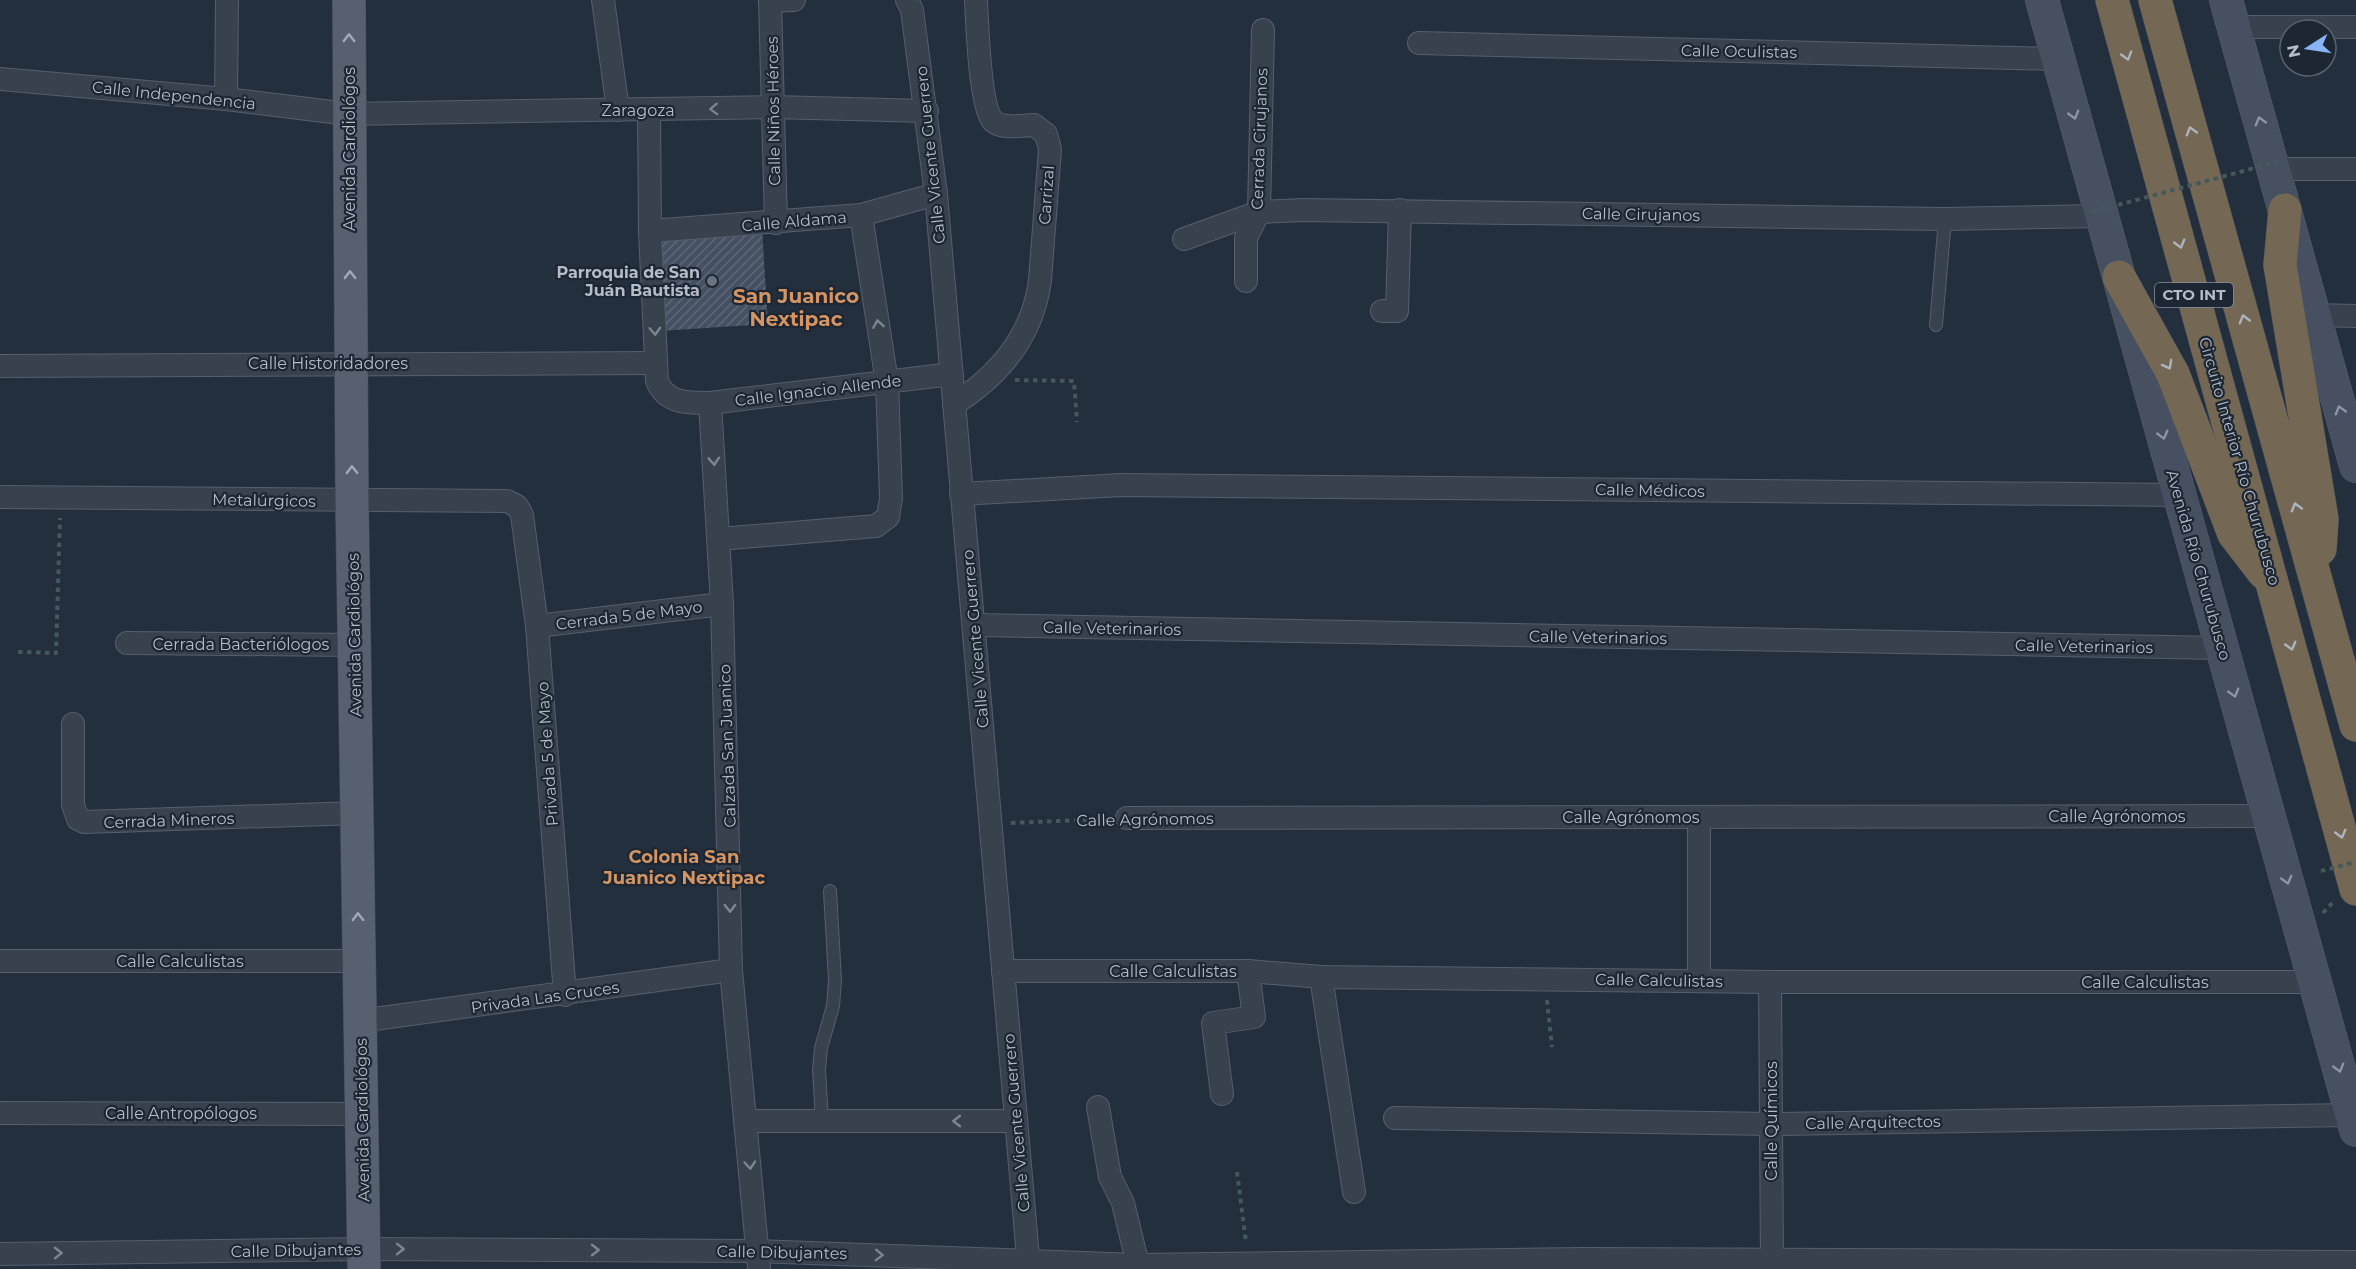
<svg xmlns="http://www.w3.org/2000/svg" width="2356" height="1269" font-family="Montserrat,sans-serif">
	<style>
		.building { fill: url(#building-hatch) }
		.lines { fill: none; stroke-linecap: round; stroke-linejoin: round }
		.lane-casing { stroke: #565f6c; stroke-width: 14 }
		.street-casing { stroke: #565f6c; stroke-width: 24 }
		.secondary-casing { stroke: #565f6c; stroke-width: 34 }
		.primary-casing { stroke: #414a57; stroke-width: 34 }
		.highway-casing { stroke: #434c59; stroke-width: 34 }
		.path { stroke: #44595c; stroke-width: 4; stroke-dasharray: 4.5 4.5; stroke-linecap: butt }
		.lane { stroke: #38414e; stroke-width: 12 }
		.street { stroke: #38414e; stroke-width: 22 }
		.secondary { stroke: #465061; stroke-width: 33 }
		.primary { stroke: #56606e; stroke-width: 33 }
		.highway { stroke: #746855; stroke-width: 33 }
		.path-bridge { stroke: #44595c; stroke-width: 4; stroke-dasharray: 4.5 4.5; stroke-linecap: butt }
		.oneway { stroke: #a1aab7 }
		.oneway2 { stroke: #aeb4bd }
		.oneway3 { stroke: #7c8592 }
		.oneway4 { stroke: #8e96a5 }
		.worship-dot { fill: #6b7280; stroke: #1d2633; stroke-width: 2 }
		.labels { text-anchor: middle; stroke-width: 4.5; stroke-linejoin: round; paint-order: stroke }
		.shield { fill: #1d2633; stroke: #878f9c; stroke-width: 1.5 }
		.shield-label { font-size: 15px; font-weight: bold; fill: #b4bcc9 }
		.street-label { font-size: 16px; fill: #b4bcc9; stroke: #1d2633 }
		.poi-label { font-size: 16px; font-weight: bold; fill: #b4bcc9; stroke: #1d2633; text-anchor: end }
		.neighbourhood-label { font-size: 18px; font-weight: bold; fill: #d59563; stroke: #1d2633 }
		.quarter-label { font-size: 20px; font-weight: bold; fill: #d59563; stroke: #1d2633 }
	</style>
	<defs>
		<pattern id="building-hatch" width="6" height="6" patternUnits="userSpaceOnUse" patternTransform="scale(1.5)"><rect width="6" height="6" fill="#455162"/><path d="M-1 1l2-2M0 6l6-6M5 7l2-2" fill="none" stroke="#5d6877"/></pattern>
	</defs>
	<rect width="100%" height="100%" fill="#242f3e"/>
	<!-- building -->
	<path class="building" d="M 762,229 L 768,324 L 659,331 L 657,238 Z"/>
	<g class="lines">
		<defs>
			<g id="lane">
				<path d="M 1936,325 L 1945,219"/>
				<path d="M 822,1121 L 819,1070 L 821,1048 L 833,1006 L 835,980 L 830,891"/>
			</g>
			<g id="street">
				<path d="M 603,0 L 618,110"/>
				<path d="M 770,0 L 776,223"/>
				<path d="M 907,0 L 912,10 L 936,194 L 1029,1269"/>
				<path d="M 770,1 L 794,0"/>
				<path d="M 2233,27 L 2356,27"/>
				<path d="M 1419,43 L 2058,59"/>
				<path d="M 0,79 L 226,99 L 348,114 L 772,107 L 927,111"/>
				<path d="M 226,99 L 227,0"/>
				<path d="M 649,110 L 650,231 L 657,381 C 666,404 689,403 710,403 L 952,374"/>
				<path d="M 2273,169 L 2356,169"/>
				<path d="M 650,231 L 861,215 L 936,194"/>
				<path d="M 1184,239 L 1259,212 L 1303,210 L 1945,219 L 2102,216"/>
				<path d="M 1246,281 L 1246,238 L 1259,212 L 1263,30"/>
				<path d="M 1382,311 L 1397,311 L 1400,210"/>
				<path d="M 2314,315 L 2356,316"/>
				<path d="M 0,366 L 656,363"/>
				<path d="M 710,403 L 722,604 L 731,970 L 759,1269"/>
				<path d="M 954,404 C 1000,375 1033,335 1040,280 L 1050,149 L 1046,134 L 1034,125 C 1022,125 1003,130 993,121 C 980,107 977,22 976,0"/>
				<path d="M 961,494 L 1121,485 L 2179,495"/>
				<path d="M 0,497 L 507,501 L 517,506 L 522,515 L 537,626 L 565,995"/>
				<path d="M 719,539 L 876,526 L 888,517 L 891,498 L 887,382 L 861,215"/>
				<path d="M 974,625 L 2222,648"/>
				<path d="M 537,626 L 722,604"/>
				<path d="M 127,643 L 355,645"/>
				<path d="M 73,724 L 73,805 L 78,819 L 84,822 L 357,813"/>
				<path d="M 1699,817 L 1699,981"/>
				<path d="M 1127,818 L 2269,816"/>
				<path d="M 0,961 L 359,961"/>
				<path d="M 1003,971 L 1248,971 L 1321,977 L 1770,982 L 2315,982"/>
				<path d="M 1321,977 L 1354,1192"/>
				<path d="M 1770,982 L 1772,1259"/>
				<path d="M 360,1021 L 731,970"/>
				<path d="M 1222,1094 L 1213,1023 L 1254,1017 L 1248,971"/>
				<path d="M 1098,1107 L 1110,1177 L 1123,1203 L 1138,1265"/>
				<path d="M 0,1113 L 362,1114"/>
				<path d="M 1395,1118 L 1771,1124 L 2352,1115"/>
				<path d="M 747,1121 L 1015,1121"/>
				<path d="M 0,1254 L 364,1249 L 758,1251 L 1138,1265 L 1583,1259 L 2356,1262"/>
			</g>
			<g id="secondary">
				<path d="M 2042,0 L 2356,1130"/>
				<path d="M 2226,0 L 2356,466"/>
			</g>
			<path id="primary" d="M 349,0 L 352,502 L 364,1269"/>
			<g id="highway">
				<path d="M 2112,0 L 2356,889"/>
				<path d="M 2155,0 L 2356,725"/>
				<path d="M 2285,210 L 2280,265 L 2322,519 L 2320,549"/>
				<path d="M 2119,277 L 2173,374 L 2234,534 L 2264,573"/>
			</g>
		</defs>
		<!-- lane casing -->
		<use href="#lane" class="lane-casing"/>
		<!-- street casing -->
		<use href="#street" class="street-casing"/>
		<!-- secondary casing -->
		<use href="#secondary" class="secondary-casing"/>
		<!-- primary casing -->
		<use href="#primary" class="primary-casing"/>
		<!-- highway casing -->
		<use href="#highway" class="highway-casing"/>
		<!-- path -->
		<g class="path">
			<path d="M 1015,380 L 1074,381 L 1077,422"/>
			<path d="M 18,652 L 56,653 L 60,518"/>
			<path d="M 1011,823 L 1106,819"/>
			<path d="M 2323,913 L 2334,901"/>
			<path d="M 1547,1000 L 1552,1047"/>
			<path d="M 1237,1172 L 1246,1242"/>
		</g>
		<!-- lane -->
		<use href="#lane" class="lane"/>
		<!-- street -->
		<use href="#street" class="street"/>
		<!-- secondary -->
		<use href="#secondary" class="secondary"/>
		<!-- primary -->
		<use href="#primary" class="primary"/>
		<!-- highway -->
		<use href="#highway" class="highway"/>
		<!-- path-bridge -->
		<g class="path-bridge">
			<path d="M 2092,212 L 2284,160"/>
			<path d="M 2321,871 L 2356,862"/>
		</g>
	</g>
	<!-- one-way arrows -->
	<defs><path id="oneway-chevron" d="M-2-3.5L2.5 0L-2 3.5" fill="none" stroke-width="1.6" stroke-linecap="round" stroke-linejoin="round" transform="scale(1.5)"/></defs>
	<g class="oneway">
		<use href="#oneway-chevron" transform="translate(349 38) rotate(-90)"/>
		<use href="#oneway-chevron" transform="translate(350 275) rotate(-91)"/>
		<use href="#oneway-chevron" transform="translate(352 470) rotate(-91)"/>
		<use href="#oneway-chevron" transform="translate(358 917) rotate(-91)"/>
	</g>
	<g class="oneway2">
		<use href="#oneway-chevron" transform="translate(2127 56) rotate(74)"/>
		<use href="#oneway-chevron" transform="translate(2191 131) rotate(-106)"/>
		<use href="#oneway-chevron" transform="translate(2180 244) rotate(74)"/>
		<use href="#oneway-chevron" transform="translate(2244 319) rotate(-106)"/>
		<use href="#oneway-chevron" transform="translate(2168 365) rotate(61)"/>
		<use href="#oneway-chevron" transform="translate(2296 507) rotate(-106)"/>
		<use href="#oneway-chevron" transform="translate(2291 646) rotate(75)"/>
		<use href="#oneway-chevron" transform="translate(2341 834) rotate(75)"/>
	</g>
	<g class="oneway3">
		<use href="#oneway-chevron" transform="translate(714 109) rotate(178)"/>
		<use href="#oneway-chevron" transform="translate(878 324) rotate(-99)"/>
		<use href="#oneway-chevron" transform="translate(655 331) rotate(87)"/>
		<use href="#oneway-chevron" transform="translate(714 461) rotate(86)"/>
		<use href="#oneway-chevron" transform="translate(730 908) rotate(89)"/>
		<use href="#oneway-chevron" transform="translate(957 1121) rotate(-180)"/>
		<use href="#oneway-chevron" transform="translate(750 1165) rotate(85)"/>
		<use href="#oneway-chevron" transform="translate(400 1249)"/>
		<use href="#oneway-chevron" transform="translate(595 1250)"/>
		<use href="#oneway-chevron" transform="translate(58 1253) rotate(-1)"/>
		<use href="#oneway-chevron" transform="translate(879 1255) rotate(2)"/>
	</g>
	<g class="oneway4">
		<use href="#oneway-chevron" transform="translate(2074 115) rotate(74)"/>
		<use href="#oneway-chevron" transform="translate(2260 121) rotate(-106)"/>
		<use href="#oneway-chevron" transform="translate(2340 410) rotate(-106)"/>
		<use href="#oneway-chevron" transform="translate(2163 435) rotate(75)"/>
		<use href="#oneway-chevron" transform="translate(2234 693) rotate(74)"/>
		<use href="#oneway-chevron" transform="translate(2287 880) rotate(75)"/>
		<use href="#oneway-chevron" transform="translate(2339 1068) rotate(74)"/>
	</g>
	<!-- markers -->
	<circle class="worship-dot" cx="712" cy="281" r="6"/>
	<g class="labels">
		<!-- shield labels -->
		<rect class="shield" x="2155" y="283" width="78" height="24" rx="4.5"/>
		<g class="shield-label">
			<text x="2194" y="300">CTO INT</text>
		</g>
		<!-- street labels -->
		<g class="street-label">
			<text transform="translate(1739 51) rotate(1)" y="6">Calle Oculistas</text>
			<text transform="translate(174 95) rotate(6)" y="6">Calle Independencia</text>
			<text x="638" y="116">Zaragoza</text>
			<text transform="translate(773 111) rotate(-91)" y="6">Calle Niños Héroes</text>
			<text transform="translate(1259 139) rotate(-88)" y="6">Cerrada Cirujanos</text>
			<text transform="translate(349 149) rotate(-90)" y="6">Avenida Cardiológos</text>
			<text transform="translate(930 155) rotate(-96)" y="6">Calle Vicente Guerrero</text>
			<text transform="translate(1046 195) rotate(-86)" y="6">Carrizal</text>
			<text transform="translate(1641 214) rotate(1)" y="6">Calle Cirujanos</text>
			<text transform="translate(794 221) rotate(-5)" y="6">Calle Aldama</text>
			<text x="328" y="369">Calle Historidadores</text>
			<text transform="translate(818 390) rotate(-7)" y="6">Calle Ignacio Allende</text>
			<text transform="translate(2240 461) rotate(74)" y="6">Circuito Interior Río Churubusco</text>
			<text transform="translate(1650 490) rotate(1)" y="6">Calle Médicos</text>
			<text transform="translate(264 500) rotate(1)" y="6">Metalúrgicos</text>
			<text transform="translate(2199 565) rotate(74)" y="6">Avenida Río Churubusco</text>
			<text transform="translate(629 615) rotate(-7)" y="6">Cerrada 5 de Mayo</text>
			<text transform="translate(1112 628) rotate(1)" y="6">Calle Veterinarios</text>
			<text transform="translate(354 635) rotate(-91)" y="6">Avenida Cardiológos</text>
			<text transform="translate(1598 637) rotate(1)" y="6">Calle Veterinarios</text>
			<text transform="translate(975 639) rotate(-95)" y="6">Calle Vicente Guerrero</text>
			<text x="241" y="650">Cerrada Bacteriólogos</text>
			<text transform="translate(2084 646) rotate(1)" y="6">Calle Veterinarios</text>
			<text transform="translate(727 746) rotate(-92)" y="6">Calzada San Juanico</text>
			<text transform="translate(547 754) rotate(-94)" y="6">Privada 5 de Mayo</text>
			<text x="2117" y="822">Calle Agrónomos</text>
			<text x="1631" y="823">Calle Agrónomos</text>
			<text transform="translate(1145 819) rotate(-1)" y="6">Calle Agrónomos</text>
			<text transform="translate(169 820) rotate(-2)" y="6">Cerrada Mineros</text>
			<text x="180" y="967">Calle Calculistas</text>
			<text x="1173" y="977">Calle Calculistas</text>
			<text transform="translate(1659 980) rotate(1)" y="6">Calle Calculistas</text>
			<text x="2145" y="988">Calle Calculistas</text>
			<text transform="translate(545 997) rotate(-8)" y="6">Privada Las Cruces</text>
			<text x="181" y="1119">Calle Antropólogos</text>
			<text transform="translate(362 1120) rotate(-91)" y="6">Avenida Cardiológos</text>
			<text transform="translate(1771 1121) rotate(-90)" y="6">Calle Químicos</text>
			<text transform="translate(1873 1122) rotate(-1)" y="6">Calle Arquitectos</text>
			<text transform="translate(1016 1123) rotate(-95)" y="6">Calle Vicente Guerrero</text>
			<text transform="translate(296 1250) rotate(-1)" y="6">Calle Dibujantes</text>
			<text transform="translate(782 1252) rotate(1)" y="6">Calle Dibujantes</text>
		</g>
		<!-- poi labels -->
		<g class="poi-label">
			<text x="700" y="278">Parroquia de San<tspan x="700" dy="18">Juán Bautista</tspan></text>
		</g>
		<!-- neighbourhood labels -->
		<g class="neighbourhood-label">
			<text x="684" y="863">Colonia San<tspan x="684" dy="21">Juanico Nextipac</tspan></text>
		</g>
		<!-- quarter labels -->
		<g class="quarter-label">
			<text x="796" y="303">San Juanico<tspan x="796" dy="23">Nextipac</tspan></text>
		</g>
	</g>
	<!-- north arrow -->
	<g transform="translate(2308 48) rotate(258)"><circle r="28" fill="#1d2633" stroke="#59626f" stroke-width="1.5"/>
	<path d="M0-4.5L10 22L0 15L-10 22Z" fill="#8ab4f8"/>
	<text y="-9" font-size="16" font-weight="bold" text-anchor="middle" fill="#b4bcc9">N</text>
	</g>
</svg>
